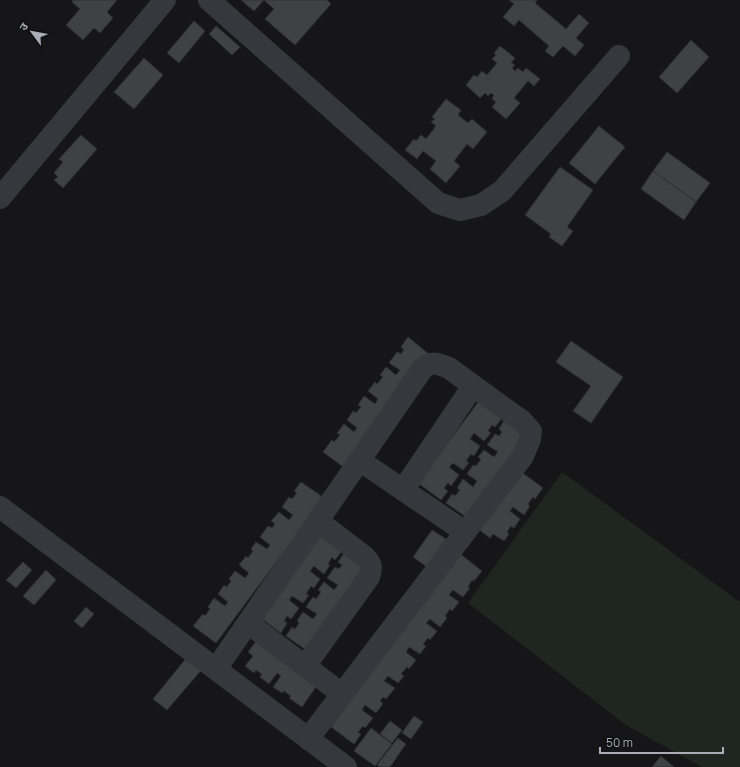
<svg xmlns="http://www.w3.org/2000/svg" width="740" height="767" font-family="Manrope,'Noto Sans Devanagari',sans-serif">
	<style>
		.green { fill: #1e261f }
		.building { fill: #404145; stroke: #303034 }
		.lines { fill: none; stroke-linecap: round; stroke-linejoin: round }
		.minor { stroke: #37383d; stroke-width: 22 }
	</style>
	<rect width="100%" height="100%" fill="#161618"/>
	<!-- green -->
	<path class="green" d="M 562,472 L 740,602 L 740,767 L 702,767 L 626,725 L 468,603 Z"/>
	<!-- building -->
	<g class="building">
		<path d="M 73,0 L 117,0 L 107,12 L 113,18 L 100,33 L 94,28 L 83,40 L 66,25 L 80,9 L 72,2 Z"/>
		<path d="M 241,0 L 327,0 L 331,4 L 295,45 L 265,19 L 274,9 L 264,0 L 254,11 Z"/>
		<path d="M 509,0 L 537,0 L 535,3 L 566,29 L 579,14 L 589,23 L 576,38 L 584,45 L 575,56 L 563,46 L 553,57 L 545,51 L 549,46 L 519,20 L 514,26 L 503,17 L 514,4 Z"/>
		<path d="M 194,21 L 205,31 L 179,63 L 167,53 Z"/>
		<path d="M 216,26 L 240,47 L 232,55 L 209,34 Z"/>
		<path d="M 691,40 L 709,57 L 677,93 L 659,77 Z"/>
		<path d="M 500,46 L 515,58 L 511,63 L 515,65 L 512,68 L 515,71 L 518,68 L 523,72 L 526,68 L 540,79 L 534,86 L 528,81 L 514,98 L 520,103 L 506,119 L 492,107 L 496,102 L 492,99 L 494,95 L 491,93 L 488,96 L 485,93 L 480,98 L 466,85 L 474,75 L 477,77 L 482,71 L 487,75 L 497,63 L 492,59 L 496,55 L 494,53 Z"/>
		<path d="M 144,58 L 163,75 L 134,109 L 114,92 Z"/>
		<path d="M 446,99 L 461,110 L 458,115 L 468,123 L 472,119 L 487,132 L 473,149 L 467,144 L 454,161 L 460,166 L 446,183 L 430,169 L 436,161 L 423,151 L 417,159 L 405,150 L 414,139 L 416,141 L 421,135 L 426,139 L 436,126 L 431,122 L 435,119 L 432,117 Z"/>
		<path d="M 599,126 L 625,147 L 595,184 L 569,163 Z"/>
		<path d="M 81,135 L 97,149 L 63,188 L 54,180 L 58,177 L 54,173 L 63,162 L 59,159 Z"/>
		<path d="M 667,152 L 710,183 L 696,202 L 653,171 Z"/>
		<path d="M 560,167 L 593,190 L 567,227 L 573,231 L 562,246 L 549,237 L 551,234 L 525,215 Z"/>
		<path d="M 653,171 L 696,202 L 684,220 L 641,189 Z"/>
		<path d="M 408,337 L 430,355 L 346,469 L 323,452 L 332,440 L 334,442 L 340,435 L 337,433 L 344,424 L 354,432 L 357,428 L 347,420 L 353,411 L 356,413 L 361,407 L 358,405 L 364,396 L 375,404 L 378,399 L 368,391 L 375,382 L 377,384 L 383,377 L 380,375 L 386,367 L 396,375 L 400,370 L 389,363 L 397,352 L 401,354 L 404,350 L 401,347 Z"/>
		<path d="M 571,341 L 623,377 L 591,423 L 573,411 L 591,386 L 556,362 Z"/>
		<path d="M 479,401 L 502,418 L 495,427 L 492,425 L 488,431 L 491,433 L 484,441 L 474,433 L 470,439 L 480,446 L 474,456 L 471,454 L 466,461 L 469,463 L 463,470 L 453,463 L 449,467 L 459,475 L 451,486 L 448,483 L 444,488 L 448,491 L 441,500 L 418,483 Z"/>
		<path d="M 505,419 L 529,436 L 469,519 L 446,503 L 452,494 L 455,496 L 460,490 L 457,488 L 463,479 L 473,487 L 477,481 L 467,474 L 473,465 L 476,466 L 481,459 L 478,457 L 484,450 L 494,457 L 498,452 L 487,445 L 495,434 L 499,436 L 502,432 L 499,429 Z"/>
		<path d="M 520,471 L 543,488 L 535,499 L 533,497 L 528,504 L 530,506 L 524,515 L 513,507 L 510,511 L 520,519 L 514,528 L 511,526 L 507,532 L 509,534 L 504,541 L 493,534 L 490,538 L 478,529 Z"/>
		<path d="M 301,482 L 324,498 L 216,643 L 193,626 L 203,614 L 205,616 L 210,609 L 208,607 L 214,598 L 225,606 L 228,602 L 218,594 L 224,585 L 227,587 L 231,581 L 229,579 L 235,571 L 245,578 L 249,573 L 239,565 L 246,556 L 248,558 L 253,551 L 251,549 L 256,542 L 267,549 L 270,545 L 260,537 L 268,526 L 272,528 L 275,524 L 271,521 L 279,512 L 289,520 L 293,515 L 282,507 L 289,497 L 292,499 L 297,493 L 294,491 Z"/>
		<path d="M 432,530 L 446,539 L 427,567 L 413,557 Z"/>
		<path d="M 319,534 L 342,551 L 335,560 L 332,557 L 328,564 L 330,565 L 324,574 L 314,566 L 310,571 L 320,579 L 314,588 L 311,586 L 306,594 L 309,595 L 303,603 L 292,596 L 289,600 L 299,608 L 291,619 L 287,616 L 284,621 L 287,623 L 281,633 L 258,616 Z"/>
		<path d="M 345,552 L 368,569 L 309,652 L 286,636 L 292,627 L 295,629 L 299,623 L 297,621 L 303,612 L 313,619 L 317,614 L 306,607 L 313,597 L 316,599 L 321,592 L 318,590 L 324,582 L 334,590 L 338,585 L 327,578 L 335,567 L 339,569 L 342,565 L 338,562 Z"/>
		<path d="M 459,553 L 482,571 L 474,581 L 472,580 L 468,587 L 470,588 L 463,597 L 453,590 L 449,595 L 459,602 L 452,611 L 450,609 L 445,616 L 447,618 L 440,627 L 430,619 L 426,623 L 437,631 L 430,640 L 428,638 L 423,644 L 426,646 L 420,654 L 409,647 L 406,652 L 416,660 L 409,669 L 407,667 L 401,674 L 404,676 L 398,683 L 388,676 L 384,681 L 395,688 L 386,699 L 383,697 L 380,701 L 383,704 L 376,713 L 365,705 L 362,710 L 373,718 L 365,728 L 363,726 L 358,732 L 361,734 L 354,744 L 331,727 Z"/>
		<path d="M 23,562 L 32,570 L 16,588 L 6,580 Z"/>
		<path d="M 46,570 L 56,580 L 34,605 L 23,596 Z"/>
		<path d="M 86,607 L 94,614 L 82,628 L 74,621 Z"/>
		<path d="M 257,640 L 318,684 L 302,707 L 289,698 L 291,696 L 284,691 L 282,693 L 273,687 L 281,676 L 277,673 L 269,684 L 260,677 L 262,674 L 256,670 L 254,673 L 245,666 L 253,656 L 248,652 Z"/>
		<path d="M 188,656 L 203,668 L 167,710 L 153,699 Z"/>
		<path d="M 414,716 L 423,722 L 411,739 L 402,733 Z"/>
		<path d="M 390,721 L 402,730 L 392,743 L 380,734 Z"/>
		<path d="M 371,728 L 392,744 L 375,766 L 354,751 Z"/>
		<path d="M 398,738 L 406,744 L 390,767 L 380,767 L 377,765 Z"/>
		<path d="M 661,756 L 674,767 L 652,767 Z"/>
	</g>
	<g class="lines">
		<!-- minor -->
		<g class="minor">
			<path d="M 209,0 L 438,203 L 460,210 L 481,205 L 502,191 L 619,56"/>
			<path d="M 0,198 L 165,0"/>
			<path d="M 359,460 L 465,532"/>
			<path d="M 403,490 L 473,386"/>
			<path d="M 0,507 L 346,767"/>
			<path d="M 248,623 L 342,694"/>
			<path d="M 305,666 L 369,577 C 372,568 372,564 365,557 L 318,521"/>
			<path d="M 216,669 L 423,368 C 433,360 439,364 449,368 L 522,421 L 531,431 L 530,439 L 523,456 L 308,739"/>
		</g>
	</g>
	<!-- north arrow -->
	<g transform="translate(32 32) rotate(302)" stroke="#111113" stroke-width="3" paint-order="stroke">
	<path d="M0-3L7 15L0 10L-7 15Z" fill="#a8adb8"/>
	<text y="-6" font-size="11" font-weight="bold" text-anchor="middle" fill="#a8adb8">उ</text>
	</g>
	<!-- scale -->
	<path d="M600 747v6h123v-6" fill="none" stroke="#a8adb8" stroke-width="2"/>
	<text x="606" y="747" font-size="12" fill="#a8adb8" stroke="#111113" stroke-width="3" paint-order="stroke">50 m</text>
</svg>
